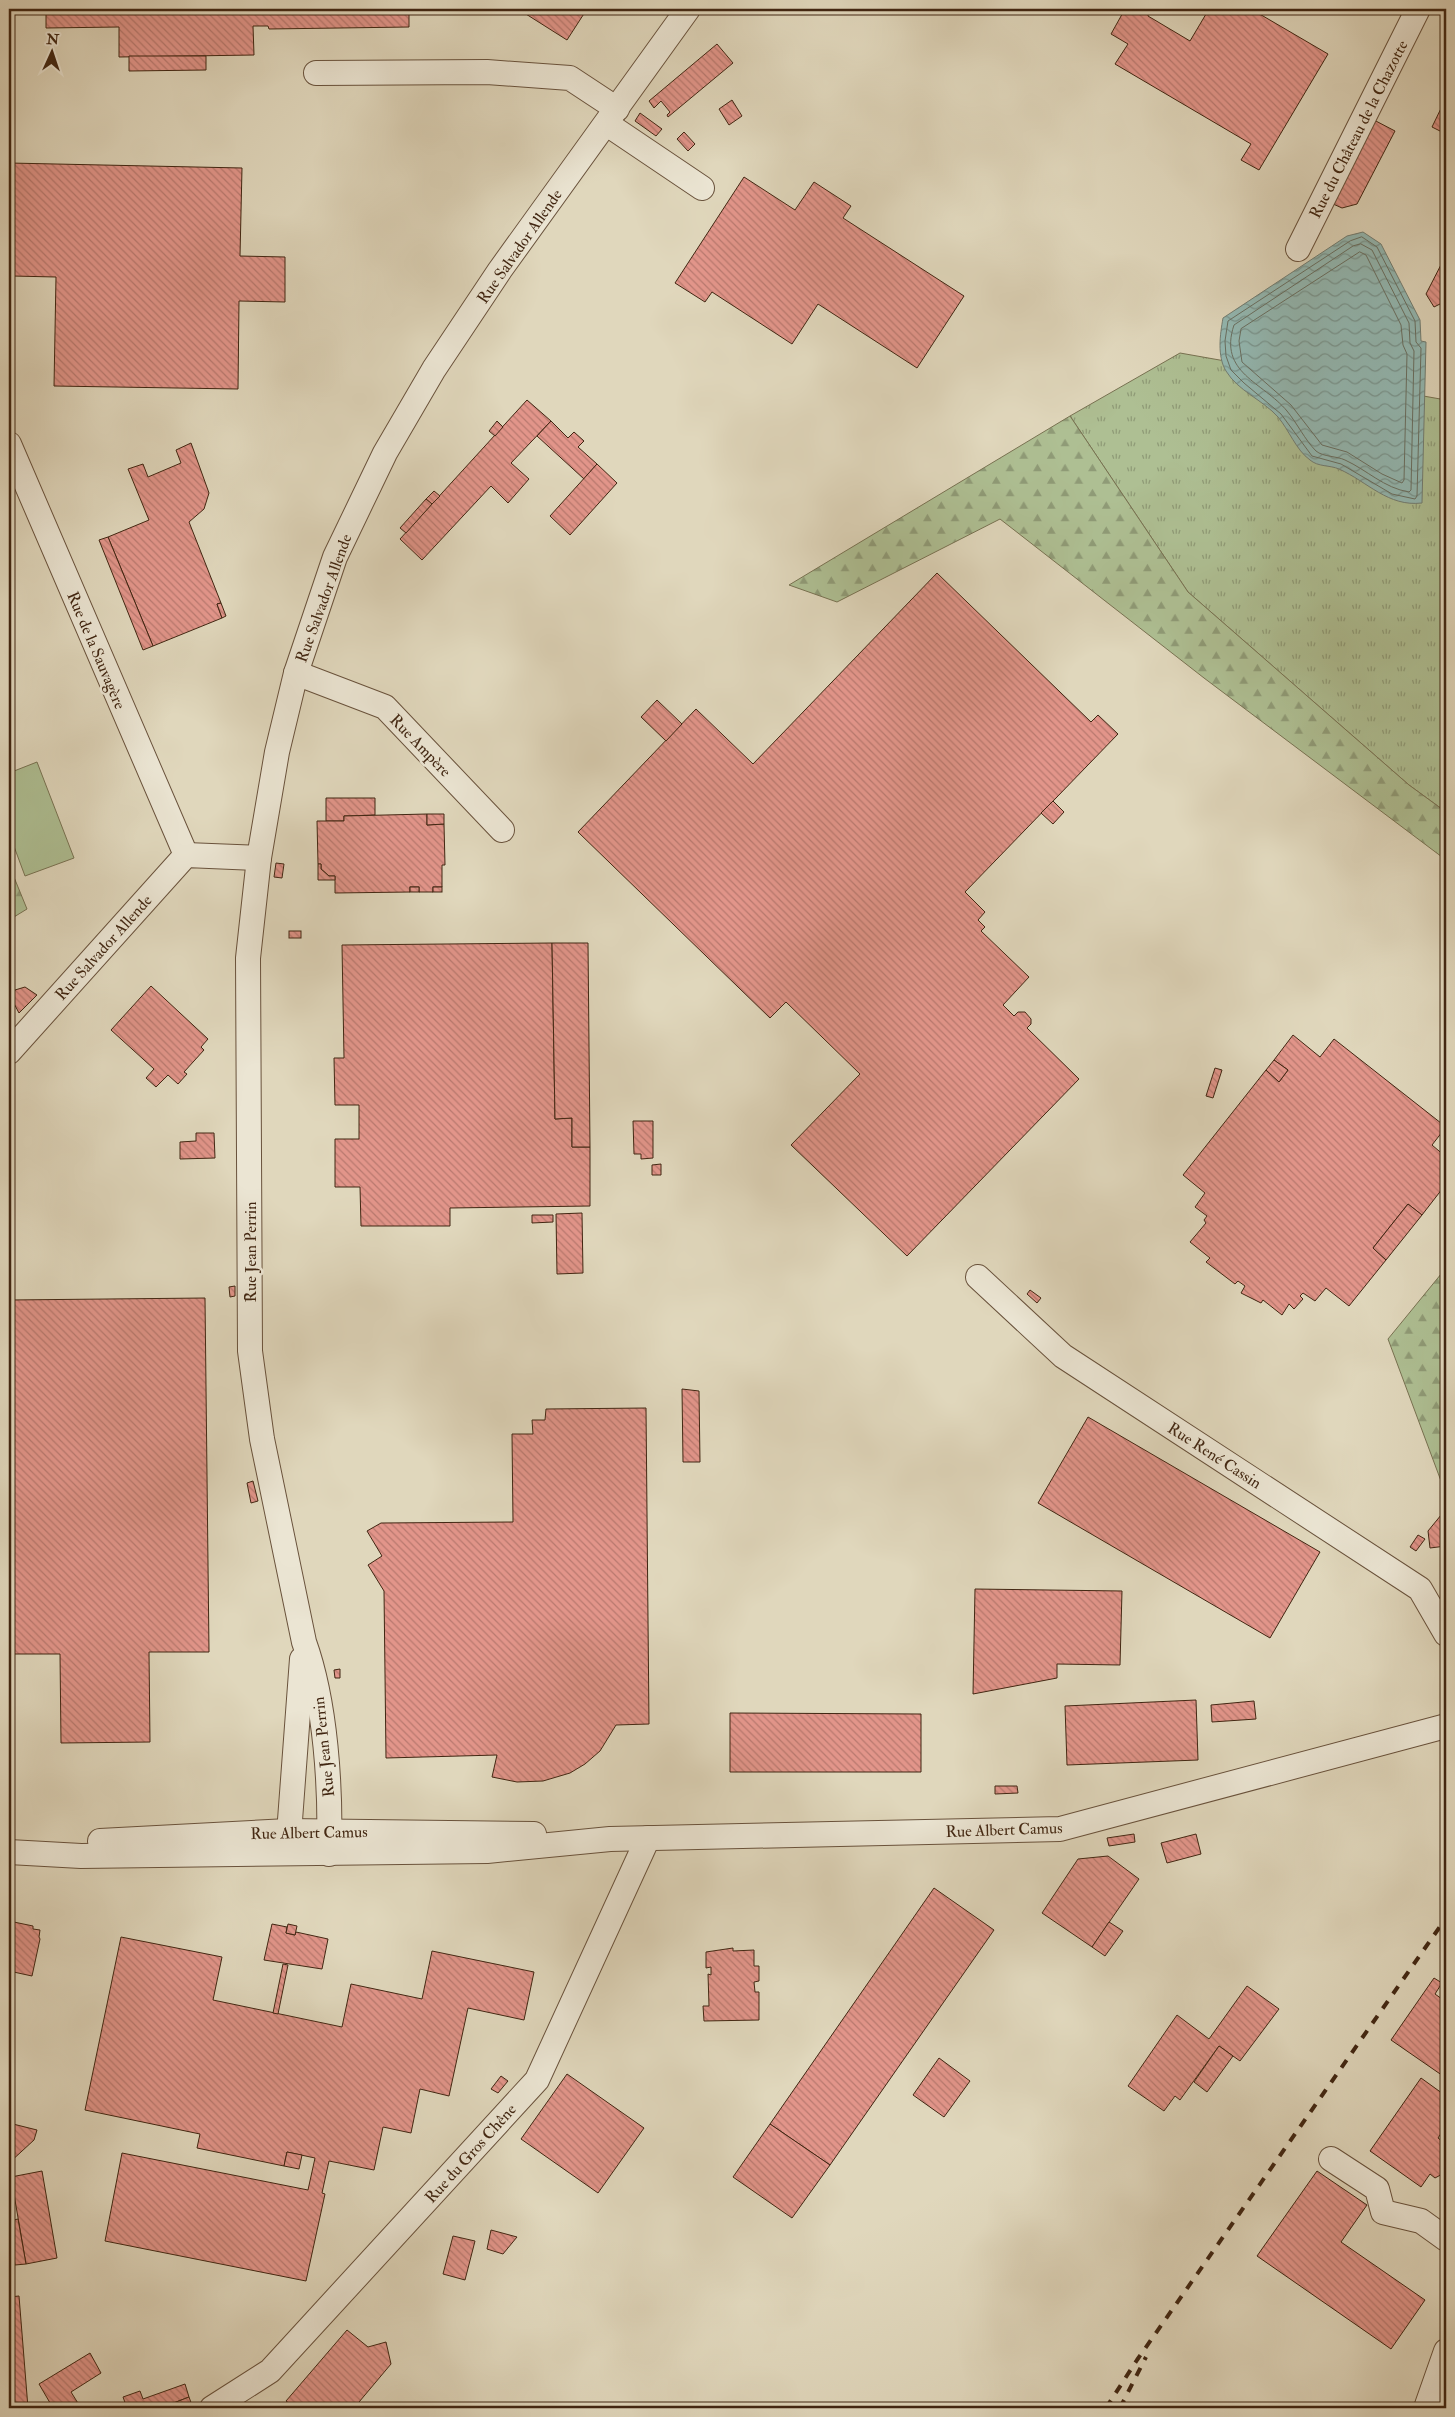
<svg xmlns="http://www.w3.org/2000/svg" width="1455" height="2417" font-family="'IM FELL Double Pica',serif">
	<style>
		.grass { fill: url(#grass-tufts); stroke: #787252 }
		.forest { fill: url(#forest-firs); stroke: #787252 }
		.park { fill: #aebf93; stroke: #787252 }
		.water { fill: url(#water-waves); stroke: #737e73 }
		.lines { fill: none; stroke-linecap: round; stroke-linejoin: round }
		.shore { stroke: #6a7062; stroke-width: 1 }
		.building { fill: url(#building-back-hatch); stroke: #412612 }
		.minor-casing { stroke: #69523c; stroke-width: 26 }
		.minor { stroke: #ebe5d3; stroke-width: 24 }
		.rail { stroke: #412612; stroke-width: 4; stroke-dasharray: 9 9; stroke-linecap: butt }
		.labels { text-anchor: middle; stroke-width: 5; stroke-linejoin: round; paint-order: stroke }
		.street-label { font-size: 16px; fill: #412612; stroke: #ebe5d3 }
	</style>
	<defs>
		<pattern id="grass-tufts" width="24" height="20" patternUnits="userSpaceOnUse" patternTransform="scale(1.25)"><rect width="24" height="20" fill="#aebf93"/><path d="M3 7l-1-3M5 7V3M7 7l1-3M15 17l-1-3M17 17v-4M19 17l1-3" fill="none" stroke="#8f9b77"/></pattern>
		<pattern id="forest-firs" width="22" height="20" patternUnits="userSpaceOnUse" patternTransform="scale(1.25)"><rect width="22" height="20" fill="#aebf93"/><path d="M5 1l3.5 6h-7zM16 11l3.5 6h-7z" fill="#8f9b77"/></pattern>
		<pattern id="water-waves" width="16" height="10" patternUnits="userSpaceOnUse" patternTransform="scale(1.25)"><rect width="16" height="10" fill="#94b9b3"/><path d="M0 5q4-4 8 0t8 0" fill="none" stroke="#7a9690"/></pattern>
		<pattern id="building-back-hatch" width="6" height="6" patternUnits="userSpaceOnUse" patternTransform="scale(1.25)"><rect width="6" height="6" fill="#e2958a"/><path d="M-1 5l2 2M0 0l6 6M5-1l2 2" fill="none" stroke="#b9796f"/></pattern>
	</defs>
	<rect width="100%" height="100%" fill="#e0d7bc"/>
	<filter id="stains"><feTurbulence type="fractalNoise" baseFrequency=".004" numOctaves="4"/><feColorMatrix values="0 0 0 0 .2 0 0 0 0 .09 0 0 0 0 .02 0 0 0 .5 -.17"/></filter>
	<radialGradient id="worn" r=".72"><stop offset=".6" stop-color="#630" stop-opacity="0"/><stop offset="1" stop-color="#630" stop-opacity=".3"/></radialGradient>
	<!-- grass -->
	<path class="grass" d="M 1180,353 L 1446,400 L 1446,812 L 1409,785 L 1188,592 L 1070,416 Z"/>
	<!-- forest -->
	<g class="forest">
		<path d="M 1070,416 L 1188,592 L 1409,785 L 1446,812 L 1446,860 L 1204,678 L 1000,519 L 837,602 L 789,585 Z"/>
		<path d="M 9,865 L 27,909 L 9,920 Z"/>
		<path d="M 1446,1268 L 1446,1487 L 1444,1489 L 1388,1339 Z"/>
	</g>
	<!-- park -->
	<path class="park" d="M 37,762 L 74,858 L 25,876 L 9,833 L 9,773 Z"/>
	<!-- water -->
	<path class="water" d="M 1363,232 L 1381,244 L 1420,320 L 1421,341 L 1426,342 L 1422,503 C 1388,507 1368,482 1339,469 C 1330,465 1318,467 1310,460 C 1296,450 1289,430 1278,417 C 1263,400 1238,391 1226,371 C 1217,356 1220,335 1223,318 L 1347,236 Z"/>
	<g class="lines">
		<!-- shore -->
		<g class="shore">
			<path d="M 1362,237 L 1377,247 L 1415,321 L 1416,342 L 1421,348 L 1417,496 L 1415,499 L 1392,494 L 1341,464 L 1312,456 L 1281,414 L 1244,383 L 1231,370 L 1226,356 L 1225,341 L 1228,321 L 1350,241 Z"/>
			<path d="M 1361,244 L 1372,250 L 1409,323 L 1410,343 L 1414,351 L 1411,490 L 1409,492 C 1384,488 1367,470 1345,460 C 1337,456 1323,457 1316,451 C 1305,440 1297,423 1287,411 C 1263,382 1218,373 1234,325 L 1353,246 Z"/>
			<path d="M 1360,252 L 1366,255 L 1401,325 L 1403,345 L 1407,354 L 1404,480 L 1402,483 L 1382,474 L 1347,452 L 1322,445 L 1291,405 L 1242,362 L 1239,341 L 1241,329 Z"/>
		</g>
	</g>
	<!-- building -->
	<g class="building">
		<path d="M 46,9 L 409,9 L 409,27 L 269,29 L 268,26 L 253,26 L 254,55 L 119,57 L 119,27 L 46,28 Z"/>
		<path d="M 518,9 L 587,9 L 567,40 Z"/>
		<path d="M 1125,9 L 1149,9 L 1148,16 L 1190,41 L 1209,9 L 1251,9 L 1328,54 L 1259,170 L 1241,160 L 1251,144 L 1115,64 L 1128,44 L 1111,34 Z"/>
		<path d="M 717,44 L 733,63 L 668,117 L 667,115 L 670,112 L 661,101 L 654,108 L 649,101 Z"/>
		<path d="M 129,56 L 206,56 L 206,70 L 129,71 Z"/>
		<path d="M 1446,98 L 1446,134 L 1432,127 Z"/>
		<path d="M 732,100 L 742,116 L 729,125 L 719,109 Z"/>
		<path d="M 640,113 L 662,129 L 656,136 L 635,121 Z"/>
		<path d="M 1372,119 L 1395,131 L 1357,204 L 1342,208 L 1331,203 Z"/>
		<path d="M 684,132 L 695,144 L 688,151 L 677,139 Z"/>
		<path d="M 9,163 L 242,168 L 240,256 L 285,257 L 285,302 L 239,301 L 238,389 L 54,386 L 56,277 L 12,276 L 13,225 L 9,225 Z"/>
		<path d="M 744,177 L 795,210 L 814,182 L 851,206 L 843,218 L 964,296 L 917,368 L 818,304 L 792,344 L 712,292 L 705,302 L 675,283 Z"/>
		<rect x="9" y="225" width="4" height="9"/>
		<path d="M 1446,255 L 1446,301 L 1434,307 L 1426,294 Z"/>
		<path d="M 527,400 L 551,421 L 511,463 L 529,479 L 508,503 L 491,486 L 422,560 L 400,539 Z"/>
		<path d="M 497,421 L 503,427 L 495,436 L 489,431 Z"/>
		<path d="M 551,421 L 568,438 L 574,432 L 584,441 L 578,447 L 597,464 L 584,479 L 537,436 Z"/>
		<path d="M 191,443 L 209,493 L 204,509 L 189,522 L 221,603 L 217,604 L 222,618 L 153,646 L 108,537 L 149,520 L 128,469 L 143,464 L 148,477 L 181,463 L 176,450 Z"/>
		<path d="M 597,464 L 617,483 L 570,535 L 550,516 Z"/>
		<path d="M 434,491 L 440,496 L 432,504 L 426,499 Z"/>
		<path d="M 426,499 L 432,504 L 406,533 L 400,528 Z"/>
		<path d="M 108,537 L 153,646 L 143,650 L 99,540 Z"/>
		<path d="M 937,573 L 1091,722 L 1098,715 L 1118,734 L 965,892 L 985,912 L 978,920 L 985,927 L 981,931 L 1029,977 L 1003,1005 L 1014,1016 L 1018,1012 L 1025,1012 L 1031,1019 L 1031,1024 L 1027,1028 L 1079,1079 L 907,1256 L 791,1145 L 860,1074 L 786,1002 L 770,1018 L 578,832 L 696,709 L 753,764 Z"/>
		<path d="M 221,603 L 226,616 L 222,618 L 217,604 Z"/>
		<path d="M 657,700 L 682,724 L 666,741 L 641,717 Z"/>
		<path d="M 326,798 L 375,798 L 375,815 L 344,816 L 344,821 L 326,821 Z"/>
		<path d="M 1053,801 L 1064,812 L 1053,824 L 1041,813 Z"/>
		<path d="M 427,814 L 427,825 L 444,824 L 445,865 L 442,865 L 442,887 L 433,887 L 433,892 L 419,892 L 419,887 L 410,887 L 410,892 L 335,893 L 335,876 L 329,876 L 321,869 L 321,864 L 318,864 L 317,821 L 344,821 L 344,816 Z"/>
		<path d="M 427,814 L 444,814 L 444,824 L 427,825 Z"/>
		<path d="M 276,863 L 284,864 L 282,878 L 274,877 Z"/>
		<path d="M 318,864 L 321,864 L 321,869 L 329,876 L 335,876 L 335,880 L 318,880 Z"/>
		<rect x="410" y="887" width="9" height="5"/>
		<rect x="433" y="887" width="9" height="5"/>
		<rect x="289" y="931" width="12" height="7"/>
		<path d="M 552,943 L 555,1119 L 572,1118 L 572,1147 L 590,1147 L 590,1206 L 450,1208 L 450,1226 L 361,1226 L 360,1187 L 335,1187 L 335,1139 L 359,1139 L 359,1105 L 335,1105 L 334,1058 L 344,1058 L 342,945 Z"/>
		<path d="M 552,943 L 588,943 L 590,1147 L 572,1147 L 572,1118 L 555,1119 Z"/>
		<path d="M 151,986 L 208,1039 L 201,1047 L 204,1050 L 184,1072 L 187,1074 L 178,1084 L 168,1075 L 156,1087 L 146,1078 L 154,1069 L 111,1030 Z"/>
		<path d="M 25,987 L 37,995 L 19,1013 L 11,998 L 15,990 Z"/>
		<path d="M 1293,1035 L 1320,1057 L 1334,1039 L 1446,1127 L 1432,1145 L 1446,1157 L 1446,1184 L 1422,1215 L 1408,1204 L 1373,1248 L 1386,1260 L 1349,1306 L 1326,1288 L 1315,1301 L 1303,1293 L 1300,1296 L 1303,1299 L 1294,1309 L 1289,1304 L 1282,1315 L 1263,1300 L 1261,1303 L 1241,1293 L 1245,1286 L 1238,1281 L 1235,1284 L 1206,1262 L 1210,1258 L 1190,1242 L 1206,1223 L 1204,1220 L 1207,1216 L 1195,1207 L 1205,1193 L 1183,1175 L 1266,1070 L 1279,1082 L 1288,1070 L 1274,1060 Z"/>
		<path d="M 1274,1060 L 1288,1070 L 1279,1082 L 1266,1070 Z"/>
		<path d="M 1215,1068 L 1222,1070 L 1213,1098 L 1206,1096 Z"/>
		<path d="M 633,1121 L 653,1121 L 653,1158 L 641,1159 L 641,1154 L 634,1154 Z"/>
		<path d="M 196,1133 L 214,1133 L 215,1158 L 180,1159 L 180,1142 L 196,1141 Z"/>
		<path d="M 661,1164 L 661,1175 L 652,1175 L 652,1165 Z"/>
		<path d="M 1408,1204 L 1422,1215 L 1386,1260 L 1373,1248 Z"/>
		<path d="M 582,1213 L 583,1273 L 557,1274 L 556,1214 Z"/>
		<path d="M 532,1215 L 553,1215 L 553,1222 L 532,1223 Z"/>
		<path d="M 235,1286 L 235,1296 L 230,1297 L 229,1287 Z"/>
		<path d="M 1030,1290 L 1041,1298 L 1037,1303 L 1027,1294 Z"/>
		<path d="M 205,1298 L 209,1652 L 149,1652 L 150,1742 L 61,1743 L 60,1654 L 9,1654 L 9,1300 Z"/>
		<path d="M 682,1389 L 699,1391 L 700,1462 L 683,1462 Z"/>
		<path d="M 646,1408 L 649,1724 L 616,1725 L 600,1751 L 585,1764 L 570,1773 L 543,1781 L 517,1782 L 492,1777 L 497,1755 L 386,1758 L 384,1591 L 368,1565 L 382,1556 L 367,1531 L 381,1523 L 513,1522 L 512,1434 L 533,1434 L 532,1420 L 545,1420 L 546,1409 Z"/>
		<path d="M 1088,1417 L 1320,1552 L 1270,1638 L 1038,1503 Z"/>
		<path d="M 253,1481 L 258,1501 L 251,1503 L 247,1483 Z"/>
		<path d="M 1446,1509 L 1446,1546 L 1430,1548 L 1428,1531 Z"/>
		<path d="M 1418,1535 L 1425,1539 L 1416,1551 L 1410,1547 Z"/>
		<path d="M 975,1589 L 1122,1591 L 1120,1665 L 1057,1664 L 1057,1678 L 973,1694 Z"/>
		<path d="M 340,1669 L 340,1678 L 335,1678 L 334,1670 Z"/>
		<path d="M 1196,1700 L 1198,1760 L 1067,1765 L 1065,1706 Z"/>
		<path d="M 1254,1701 L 1256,1719 L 1212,1722 L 1211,1705 Z"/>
		<path d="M 730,1713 L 921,1714 L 921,1772 L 730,1772 Z"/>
		<path d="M 995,1786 L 1017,1786 L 1018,1793 L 995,1794 Z"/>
		<path d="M 1134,1834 L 1135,1842 L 1109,1846 L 1107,1838 Z"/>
		<path d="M 1196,1834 L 1201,1854 L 1167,1863 L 1161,1843 Z"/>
		<path d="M 1108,1856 L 1139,1879 L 1092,1947 L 1042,1913 L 1078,1859 Z"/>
		<path d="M 934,1888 L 994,1930 L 830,2165 L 770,2124 Z"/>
		<path d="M 9,1921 L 33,1926 L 33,1929 L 40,1930 L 39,1937 L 40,1939 L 32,1976 L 9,1971 Z"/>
		<path d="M 1109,1922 L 1123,1931 L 1105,1956 L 1092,1947 Z"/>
		<path d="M 272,1924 L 287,1927 L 286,1933 L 295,1935 L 296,1932 L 328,1939 L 322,1969 L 264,1960 Z"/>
		<path d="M 288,1924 L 297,1926 L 295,1935 L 286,1933 Z"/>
		<path d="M 121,1937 L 222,1957 L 213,2000 L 342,2027 L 351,1984 L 422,1999 L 432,1951 L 534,1972 L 524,2020 L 468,2008 L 449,2096 L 420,2089 L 411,2133 L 383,2127 L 374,2170 L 329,2161 L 322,2193 L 325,2194 L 306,2281 L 105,2241 L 122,2153 L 308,2190 L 315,2158 L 287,2152 L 284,2166 L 197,2148 L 200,2134 L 85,2110 Z"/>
		<path d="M 733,1948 L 733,1951 L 754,1950 L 754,1966 L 759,1966 L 759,1981 L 754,1982 L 755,1992 L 759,1992 L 759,2020 L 704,2021 L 703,2006 L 709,2006 L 708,1974 L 711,1975 L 711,1967 L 706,1968 L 706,1952 Z"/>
		<path d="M 283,1964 L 288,1965 L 278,2014 L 273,2013 Z"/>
		<path d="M 1434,1978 L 1442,1983 L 1435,1994 L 1446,2002 L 1446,2078 L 1391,2040 Z"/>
		<path d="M 1247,1986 L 1279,2009 L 1240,2061 L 1219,2046 L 1180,2100 L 1175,2096 L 1164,2111 L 1128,2086 L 1177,2015 L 1209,2039 Z"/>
		<path d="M 1219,2046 L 1233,2056 L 1207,2092 L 1194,2082 Z"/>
		<path d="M 939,2058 L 970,2081 L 944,2117 L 913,2095 Z"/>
		<path d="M 567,2074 L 644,2128 L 598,2193 L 521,2139 Z"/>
		<path d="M 501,2076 L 508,2081 L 498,2093 L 491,2089 Z"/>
		<path d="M 1421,2078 L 1446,2096 L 1446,2126 L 1438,2138 L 1446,2144 L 1442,2149 L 1446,2157 L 1446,2172 L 1435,2178 L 1430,2174 L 1421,2187 L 1370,2151 Z"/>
		<path d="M 9,2123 L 37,2130 L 34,2140 L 9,2163 Z"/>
		<path d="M 770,2124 L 830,2165 L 792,2218 L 733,2177 Z"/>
		<path d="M 287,2152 L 302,2155 L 299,2169 L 284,2166 Z"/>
		<path d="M 42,2171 L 57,2258 L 26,2264 L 11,2177 Z"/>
		<path d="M 1317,2171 L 1367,2205 L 1341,2242 L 1425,2300 L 1391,2349 L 1257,2256 Z"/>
		<path d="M 18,2219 L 26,2264 L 15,2265 L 9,2221 Z"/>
		<path d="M 491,2230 L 517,2237 L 503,2254 L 487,2249 Z"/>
		<path d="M 453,2236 L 475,2241 L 465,2280 L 443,2274 Z"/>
		<path d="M 19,2296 L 28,2408 L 9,2408 L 9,2297 Z"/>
		<path d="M 347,2330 L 368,2347 L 386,2342 L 391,2364 L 354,2408 L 295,2408 L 286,2401 Z"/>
		<path d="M 90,2353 L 101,2373 L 71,2392 L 81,2408 L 53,2408 L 39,2384 Z"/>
		<path d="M 185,2384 L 189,2397 L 171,2404 L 173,2408 L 127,2408 L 123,2397 L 140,2391 L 143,2399 Z"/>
		<path d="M 189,2397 L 193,2408 L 173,2408 L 171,2404 Z"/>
	</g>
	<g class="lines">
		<defs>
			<g id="minor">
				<path d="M 316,73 L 487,72 L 570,78 L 617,109"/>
				<path d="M 607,124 L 702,188"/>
				<path d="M 1298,249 L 1418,9"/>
				<path d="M 9,444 L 186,855"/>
				<path d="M 296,673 L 385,707 L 502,830"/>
				<path d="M 9,1052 L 186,855 L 259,858"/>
				<path d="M 978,1277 L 1063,1356 L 1420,1589 L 1446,1634"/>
				<path d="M 100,1841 L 288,1831 L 534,1834"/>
				<path d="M 288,1847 L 302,1659"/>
				<path d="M 9,1852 L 81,1856 L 487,1851 L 610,1839 L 1060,1829 L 1446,1726"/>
				<path d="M 329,1854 C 331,1789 326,1703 304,1642 L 262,1439 L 250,1351 L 248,958 L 259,858 L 277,752 L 296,673 L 335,557 L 385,453 L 434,369 L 500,270 L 688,9"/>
				<path d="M 1331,2159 L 1377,2189 L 1383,2212 L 1421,2221 L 1446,2239"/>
				<path d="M 212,2408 L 270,2371 L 537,2080 L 648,1838"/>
				<path d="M 1426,2408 L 1446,2351"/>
			</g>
		</defs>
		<!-- minor casing -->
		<use href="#minor" class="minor-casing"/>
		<!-- minor -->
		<use href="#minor" class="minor"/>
		<!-- rail -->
		<g class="rail">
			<path d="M 1106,2408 L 1137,2360 L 1446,1918"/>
			<path d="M 1120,2408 L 1146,2357"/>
		</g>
	</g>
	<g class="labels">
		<!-- street labels -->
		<g class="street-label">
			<text transform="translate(1358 129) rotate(-63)" y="6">Rue du Château de la Chazotte</text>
			<text transform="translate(519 246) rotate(-55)" y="6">Rue Salvador Allende</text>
			<text transform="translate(323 598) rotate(-70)" y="6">Rue Salvador Allende</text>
			<text transform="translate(97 650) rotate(67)" y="6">Rue de la Sauvagère</text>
			<text transform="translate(421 745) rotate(46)" y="6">Rue Ampère</text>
			<text transform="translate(103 947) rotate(-48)" y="6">Rue Salvador Allende</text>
			<text transform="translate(250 1252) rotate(-90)" y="6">Rue Jean Perrin</text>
			<text transform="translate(1215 1455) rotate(33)" y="6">Rue René Cassin</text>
			<text transform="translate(323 1747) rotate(-96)" y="6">Rue Jean Perrin</text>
			<text transform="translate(1004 1829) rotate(-2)" y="6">Rue Albert Camus</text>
			<text transform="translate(309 1832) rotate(-1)" y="6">Rue Albert Camus</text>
			<text transform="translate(470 2153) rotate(-48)" y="6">Rue du Gros Chêne</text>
		</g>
	</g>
	<!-- margin -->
	<rect width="1455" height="2417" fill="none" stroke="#e0d7bc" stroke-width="30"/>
	<rect x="10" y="10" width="1435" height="2397" fill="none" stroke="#412612" stroke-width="2.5"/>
	<rect x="15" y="15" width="1425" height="2387" fill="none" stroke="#412612"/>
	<!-- north arrow -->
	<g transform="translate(52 52) rotate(3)" stroke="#ebe5d3" stroke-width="4" paint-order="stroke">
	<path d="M0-4L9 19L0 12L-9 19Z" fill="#412612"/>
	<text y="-8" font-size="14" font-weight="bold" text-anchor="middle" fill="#412612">N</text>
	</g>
	<rect width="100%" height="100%" filter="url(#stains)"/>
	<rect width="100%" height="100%" fill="url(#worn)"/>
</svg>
